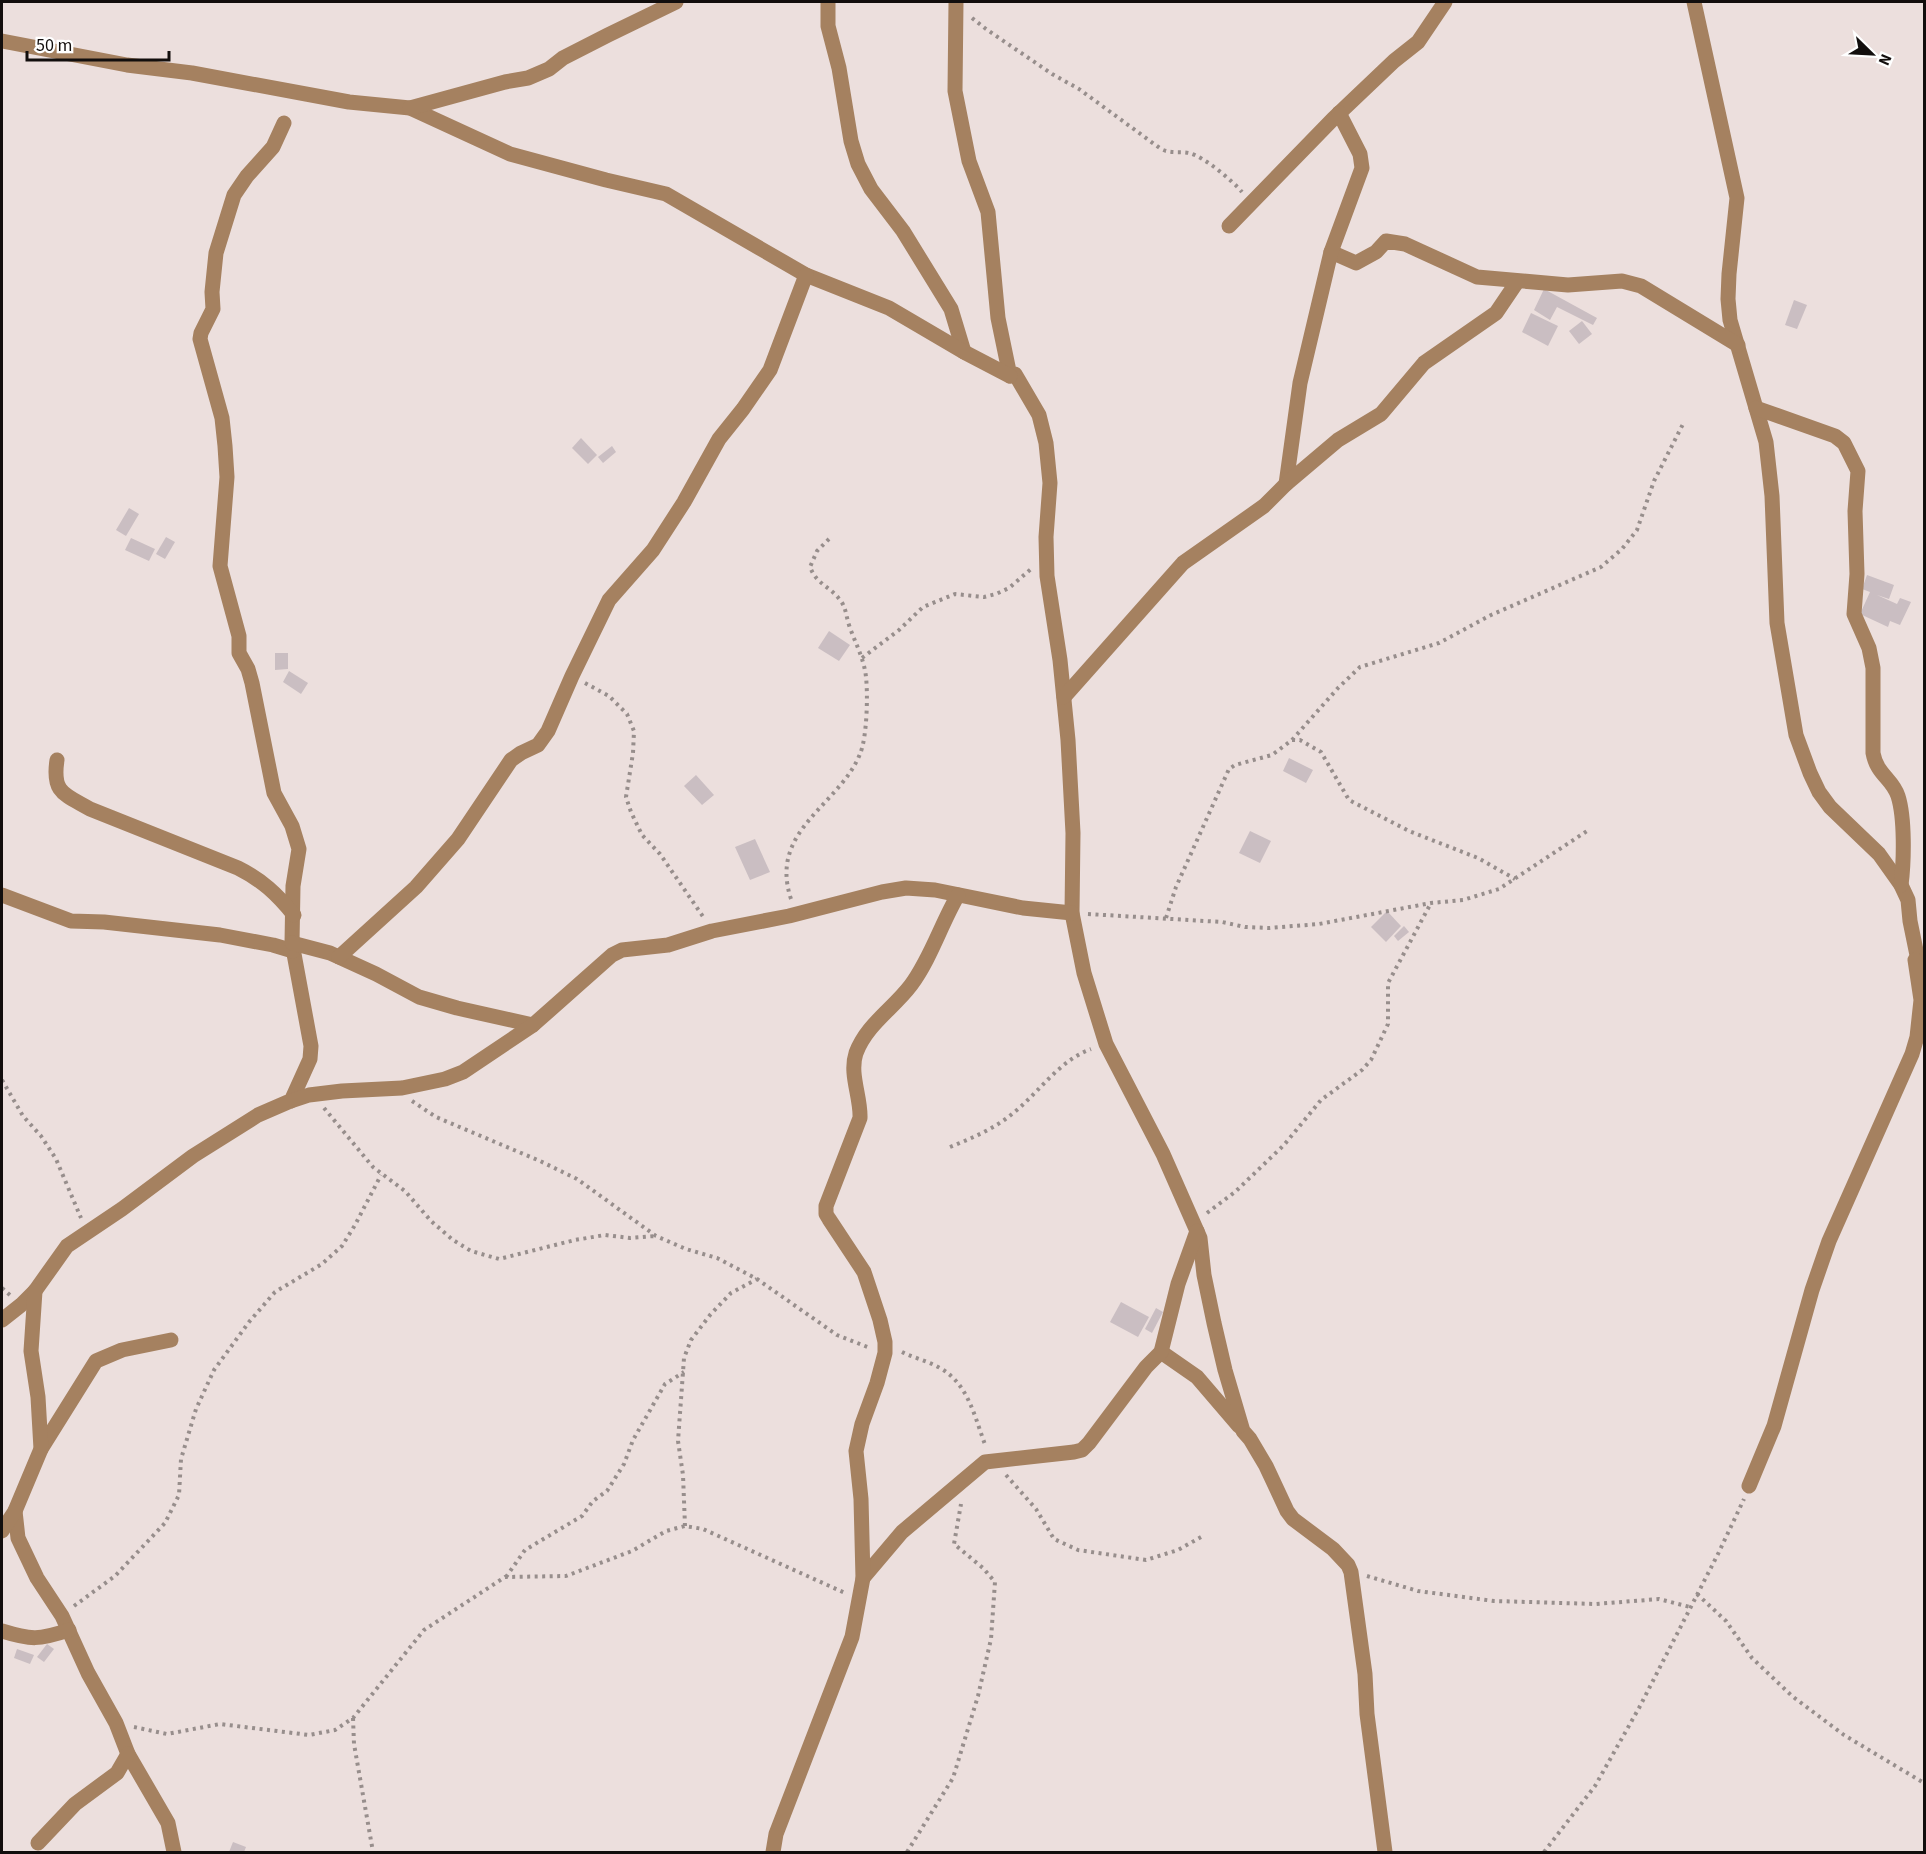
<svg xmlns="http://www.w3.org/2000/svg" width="1926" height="1854" font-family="'Source Sans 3',sans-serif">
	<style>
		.building { fill: #cabec2 }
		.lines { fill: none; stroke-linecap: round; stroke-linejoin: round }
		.path { stroke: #978e8c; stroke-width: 4; stroke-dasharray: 3 4.5; stroke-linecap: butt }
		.street { stroke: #a58160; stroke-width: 15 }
	</style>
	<rect width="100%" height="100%" fill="#ecdfdd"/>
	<!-- building -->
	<g class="building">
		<path d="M 1544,289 L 1597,318 L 1593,325 L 1557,307 L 1550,320 L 1534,310 Z"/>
		<path d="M 1794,300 L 1807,305 L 1797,329 L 1785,325 Z"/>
		<path d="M 1531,313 L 1558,326 L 1548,346 L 1522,332 Z"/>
		<path d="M 1582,321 L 1592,334 L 1579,344 L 1569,331 Z"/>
		<path d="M 581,438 L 597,455 L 588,464 L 572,448 Z"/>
		<path d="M 612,446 L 616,452 L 603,463 L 598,457 Z"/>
		<path d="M 129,508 L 139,514 L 126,536 L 116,530 Z"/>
		<path d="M 166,537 L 175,542 L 165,559 L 156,554 Z"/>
		<path d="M 131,538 L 155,549 L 149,561 L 125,550 Z"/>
		<path d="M 1867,575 L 1894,585 L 1889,599 L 1877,595 L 1897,604 L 1900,598 L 1911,602 L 1900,625 L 1890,621 L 1888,627 L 1860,614 L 1870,592 L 1862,589 Z"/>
		<path d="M 829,631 L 850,645 L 839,661 L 818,648 Z"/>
		<path d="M 275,653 L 288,653 L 288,669 L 275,670 Z"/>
		<path d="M 289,671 L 308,683 L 301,694 L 283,682 Z"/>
		<path d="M 1289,758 L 1313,770 L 1306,783 L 1283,771 Z"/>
		<path d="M 696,775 L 714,795 L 702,805 L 684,786 Z"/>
		<path d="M 1250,831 L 1271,841 L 1260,863 L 1239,853 Z"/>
		<path d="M 755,839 L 770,872 L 750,880 L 735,847 Z"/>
		<path d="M 1387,911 L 1401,926 L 1386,942 L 1371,927 Z"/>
		<path d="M 1404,926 L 1409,932 L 1398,941 L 1394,936 Z"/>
		<path d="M 1121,1302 L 1149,1317 L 1138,1337 L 1110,1322 Z"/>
		<path d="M 1156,1308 L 1163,1312 L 1152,1333 L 1145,1329 Z"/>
		<path d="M 47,1644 L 54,1649 L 44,1662 L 37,1657 Z"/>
		<path d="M 17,1649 L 34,1655 L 30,1664 L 14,1658 Z"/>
		<path d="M 233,1842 L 246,1847 L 244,1852 L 229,1852 Z"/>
	</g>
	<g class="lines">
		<!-- path -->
		<g class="path">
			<path d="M 972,18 L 986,29 L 1052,74 L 1079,89 L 1161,149 C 1171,154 1179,151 1189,153 C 1203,156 1233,181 1242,192"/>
			<path d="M 862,658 L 899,630 L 923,607 L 955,594 L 984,597 L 996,594 L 1009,588 L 1031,569"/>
			<path d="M 585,683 L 609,696 L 627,714 L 634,731 L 633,753 L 626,797 L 631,812 L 642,835 L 660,854 L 704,918"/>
			<path d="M 1292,740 L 1338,688 L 1360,667 L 1439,643 L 1491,615 L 1601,567 L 1622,549 L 1637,530 L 1654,481 L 1683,424"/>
			<path d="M 791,899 C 768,830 839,806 860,754 C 867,738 868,695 866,677 C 864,658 855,643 849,625 C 846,616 846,607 840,600 C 830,586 817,585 810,567 L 817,551 L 830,538"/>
			<path d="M 1088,914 L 1222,922 L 1245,927 L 1269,928 L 1319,924 L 1431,903 L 1463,900 L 1499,889 L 1587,831"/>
			<path d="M 1166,918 L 1176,887 L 1229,769 L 1235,765 L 1272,755 L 1292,740 L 1300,740 L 1321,752 L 1349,800 L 1409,831 L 1478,858 L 1515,879"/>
			<path d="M 2,1080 L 23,1116 L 41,1136 L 56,1159 L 81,1218"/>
			<path d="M 412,1101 L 436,1117 L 540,1161 L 577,1179 L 656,1236 L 686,1249 L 717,1258 L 757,1279 L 837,1335 L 870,1348"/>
			<path d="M 324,1108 L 373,1167 L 405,1191 L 431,1221 L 453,1240 L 471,1251 L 499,1259 L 575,1240 L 605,1235 L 630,1238 L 655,1236"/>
			<path d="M 950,1147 C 972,1138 994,1129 1012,1114 C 1039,1093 1058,1061 1091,1049"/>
			<path d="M 1207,1213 L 1235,1192 L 1284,1145 L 1321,1100 L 1362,1070 L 1371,1060 L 1388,1024 L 1388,983 L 1431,903"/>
			<path d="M 2,1288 L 10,1295"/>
			<path d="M 902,1352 C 914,1358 928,1361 940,1368 C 969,1384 975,1419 986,1447"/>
			<path d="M 1006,1475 L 1036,1509 L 1054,1539 L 1078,1550 L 1146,1560 L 1178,1550 L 1201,1537"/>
			<path d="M 685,1526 L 683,1475 L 678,1441 L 684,1358 L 691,1340 L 710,1315 L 731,1293 L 757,1279"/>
			<path d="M 1367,1576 L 1418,1591 L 1494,1601 L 1596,1604 L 1659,1599 L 1690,1607"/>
			<path d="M 506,1577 L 525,1550 L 582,1516 L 593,1501 L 607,1491 L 624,1464 L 633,1440 L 665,1384 L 684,1372"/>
			<path d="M 1697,1594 L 1726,1621 L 1752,1658 L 1792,1696 L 1844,1735 L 1924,1783"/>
			<path d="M 74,1606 L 115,1576 L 165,1523 L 179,1495 L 181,1459 L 196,1409 L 214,1370 L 249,1322 L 275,1292 L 322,1264 L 342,1246 L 355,1225 L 381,1175"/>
			<path d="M 353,1718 L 354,1744 L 373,1852"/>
			<path d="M 134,1727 L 167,1734 L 220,1724 L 309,1735 L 335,1730 L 353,1718 L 424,1630 L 505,1577 L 566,1576 L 632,1551 L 666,1531 L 685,1526 L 703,1529 L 845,1593"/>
			<path d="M 907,1852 L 953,1778 L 978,1696 L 991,1639 L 995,1582 L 983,1568 L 954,1544 L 961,1504"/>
			<path d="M 1544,1852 L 1595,1786 L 1639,1708 L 1718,1554 L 1744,1499"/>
		</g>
		<!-- street -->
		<g class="street">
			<path d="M 828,2 L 828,26 L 839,68 L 851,141 L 858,164 L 871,189 L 903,231 L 951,309 L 964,352"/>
			<path d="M 956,2 L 955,91 L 969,161 L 988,212 L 998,318 L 1010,376 L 1015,374 L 1039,415 L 1046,443 L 1050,483 L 1046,537 L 1047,576 L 1060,660 L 1068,740 L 1073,833 L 1072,913 L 1084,973 L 1106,1044 L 1163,1154 L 1200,1238 L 1204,1275 L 1214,1323 L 1225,1370 L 1243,1431 L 1250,1439 L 1266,1466 L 1287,1511 L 1293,1519 L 1333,1549 L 1348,1565 L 1351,1572 L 1365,1674 L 1367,1714 L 1385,1852"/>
			<path d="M 1694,2 L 1737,198 L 1729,274 L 1728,299 L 1730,320 L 1766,442 L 1772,496 L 1777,623 L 1796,735 L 1810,773 L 1819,792 L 1830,807 L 1879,854 L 1901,885 L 1908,900 L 1910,921 L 1919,965 L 1924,972"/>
			<path d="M 2,41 L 127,65 L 192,73 L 349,102 L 410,108 L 510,154 L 606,180 L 666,194 L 806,275 L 889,308 L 964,352 L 1010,376"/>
			<path d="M 410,108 L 505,82 L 528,78 L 549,69 L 563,58 L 608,35 L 676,2"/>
			<path d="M 284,123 L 273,147 L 247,176 L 234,195 L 216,253 L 212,292 L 213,309 L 201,333 L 200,339 L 222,418 L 225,446 L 227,477 L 220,566 L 239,636 L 239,653 L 248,669 L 252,683 L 274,793 L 292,826 L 299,849 L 293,886 L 292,943 L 311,1046 L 310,1059 L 291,1101"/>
			<path d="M 1229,226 L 1333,119 L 1394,61 L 1418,42 L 1445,2"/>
			<path d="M 1331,252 L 1356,263 L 1376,252 L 1386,241 L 1405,244 L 1477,277 L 1568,285 L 1622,281 L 1641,286 L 1738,345"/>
			<path d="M 1756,408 L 1835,436 L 1844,443 L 1858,471 L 1855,511 L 1857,574 L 1854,614 L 1869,648 L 1873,668 L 1873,753 C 1877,775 1892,778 1898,796 C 1905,818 1904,862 1901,885"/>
			<path d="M 1286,484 L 1300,383 L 1331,252 L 1362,168 L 1360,154 L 1339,113"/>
			<path d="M 1064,697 L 1183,563 L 1264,506 L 1286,484 L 1338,440 L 1381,414 L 1424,363 L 1496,313 L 1517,282"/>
			<path d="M 57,760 C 52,793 64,794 90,809 L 238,868 C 262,880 277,894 294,915"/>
			<path d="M 2,895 L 71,921 L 104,922 L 220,935 L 273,945 L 293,951"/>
			<path d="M 292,943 L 330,953 L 376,974 L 419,997 L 457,1008 L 533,1025"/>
			<path d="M 339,957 L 416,887 L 458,839 L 511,760 L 521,753 L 538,745 L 548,731 L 572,676 L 609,600 L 653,550 L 684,502 L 719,439 L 743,409 L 770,370 L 806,275"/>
			<path d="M 2,1320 L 21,1305 L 35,1291 L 67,1246 L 122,1209 L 193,1156 L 258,1115 L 288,1102 L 309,1095 L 342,1091 L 402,1088 L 445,1079 L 463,1072 L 533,1025 L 612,955 L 622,950 L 668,945 L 712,931 L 789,916 L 882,892 L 906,888 L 935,890 L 1023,908 L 1072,913"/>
			<path d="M 1161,1352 L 1197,1377 L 1239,1426"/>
			<path d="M 41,1449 L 96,1361 L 122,1350 L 171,1340"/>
			<path d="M 1749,1486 L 1774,1426 L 1812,1290 L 1829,1241 L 1912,1054 L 1917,1037 L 1921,1000 L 1915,960"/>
			<path d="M 15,1511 L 18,1538 L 37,1578 L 62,1616 L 88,1673 L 116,1723 L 128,1754 L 168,1823 L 174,1852"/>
			<path d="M 2,1531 L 15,1511 L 41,1449 L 38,1397 L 31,1351 L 35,1291"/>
			<path d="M 863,1578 L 902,1532 L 985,1462 L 1074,1452 L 1082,1450 L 1089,1443 L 1146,1367 L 1161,1352 L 1178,1284 L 1197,1231"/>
			<path d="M 2,1631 C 31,1640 39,1640 69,1630"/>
			<path d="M 38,1843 L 75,1804 L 117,1773 L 128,1754"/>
			<path d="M 773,1852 L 776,1834 L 852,1637 L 863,1578 L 861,1499 L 856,1451 L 862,1424 L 877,1383 L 885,1353 L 885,1342 L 880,1320 L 864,1272 L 829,1219 L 826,1214 L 826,1206 L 860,1118 C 861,1097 849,1074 856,1053 C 867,1024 893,1009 911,985 C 931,958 941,924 958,895"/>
		</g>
	</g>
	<!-- border -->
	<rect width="1926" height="1854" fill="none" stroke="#120e0d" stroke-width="6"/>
	<!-- north arrow -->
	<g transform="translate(1872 54) rotate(114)" stroke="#ffffff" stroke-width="4.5" paint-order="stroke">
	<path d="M0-4.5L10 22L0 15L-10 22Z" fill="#120e0d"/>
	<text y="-9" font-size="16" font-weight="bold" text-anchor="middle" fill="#120e0d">N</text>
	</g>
	<!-- scale -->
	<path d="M27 51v9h142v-9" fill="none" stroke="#120e0d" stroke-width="3"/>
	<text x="36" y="51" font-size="18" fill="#120e0d" stroke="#ffffff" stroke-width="4.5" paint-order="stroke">50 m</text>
</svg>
